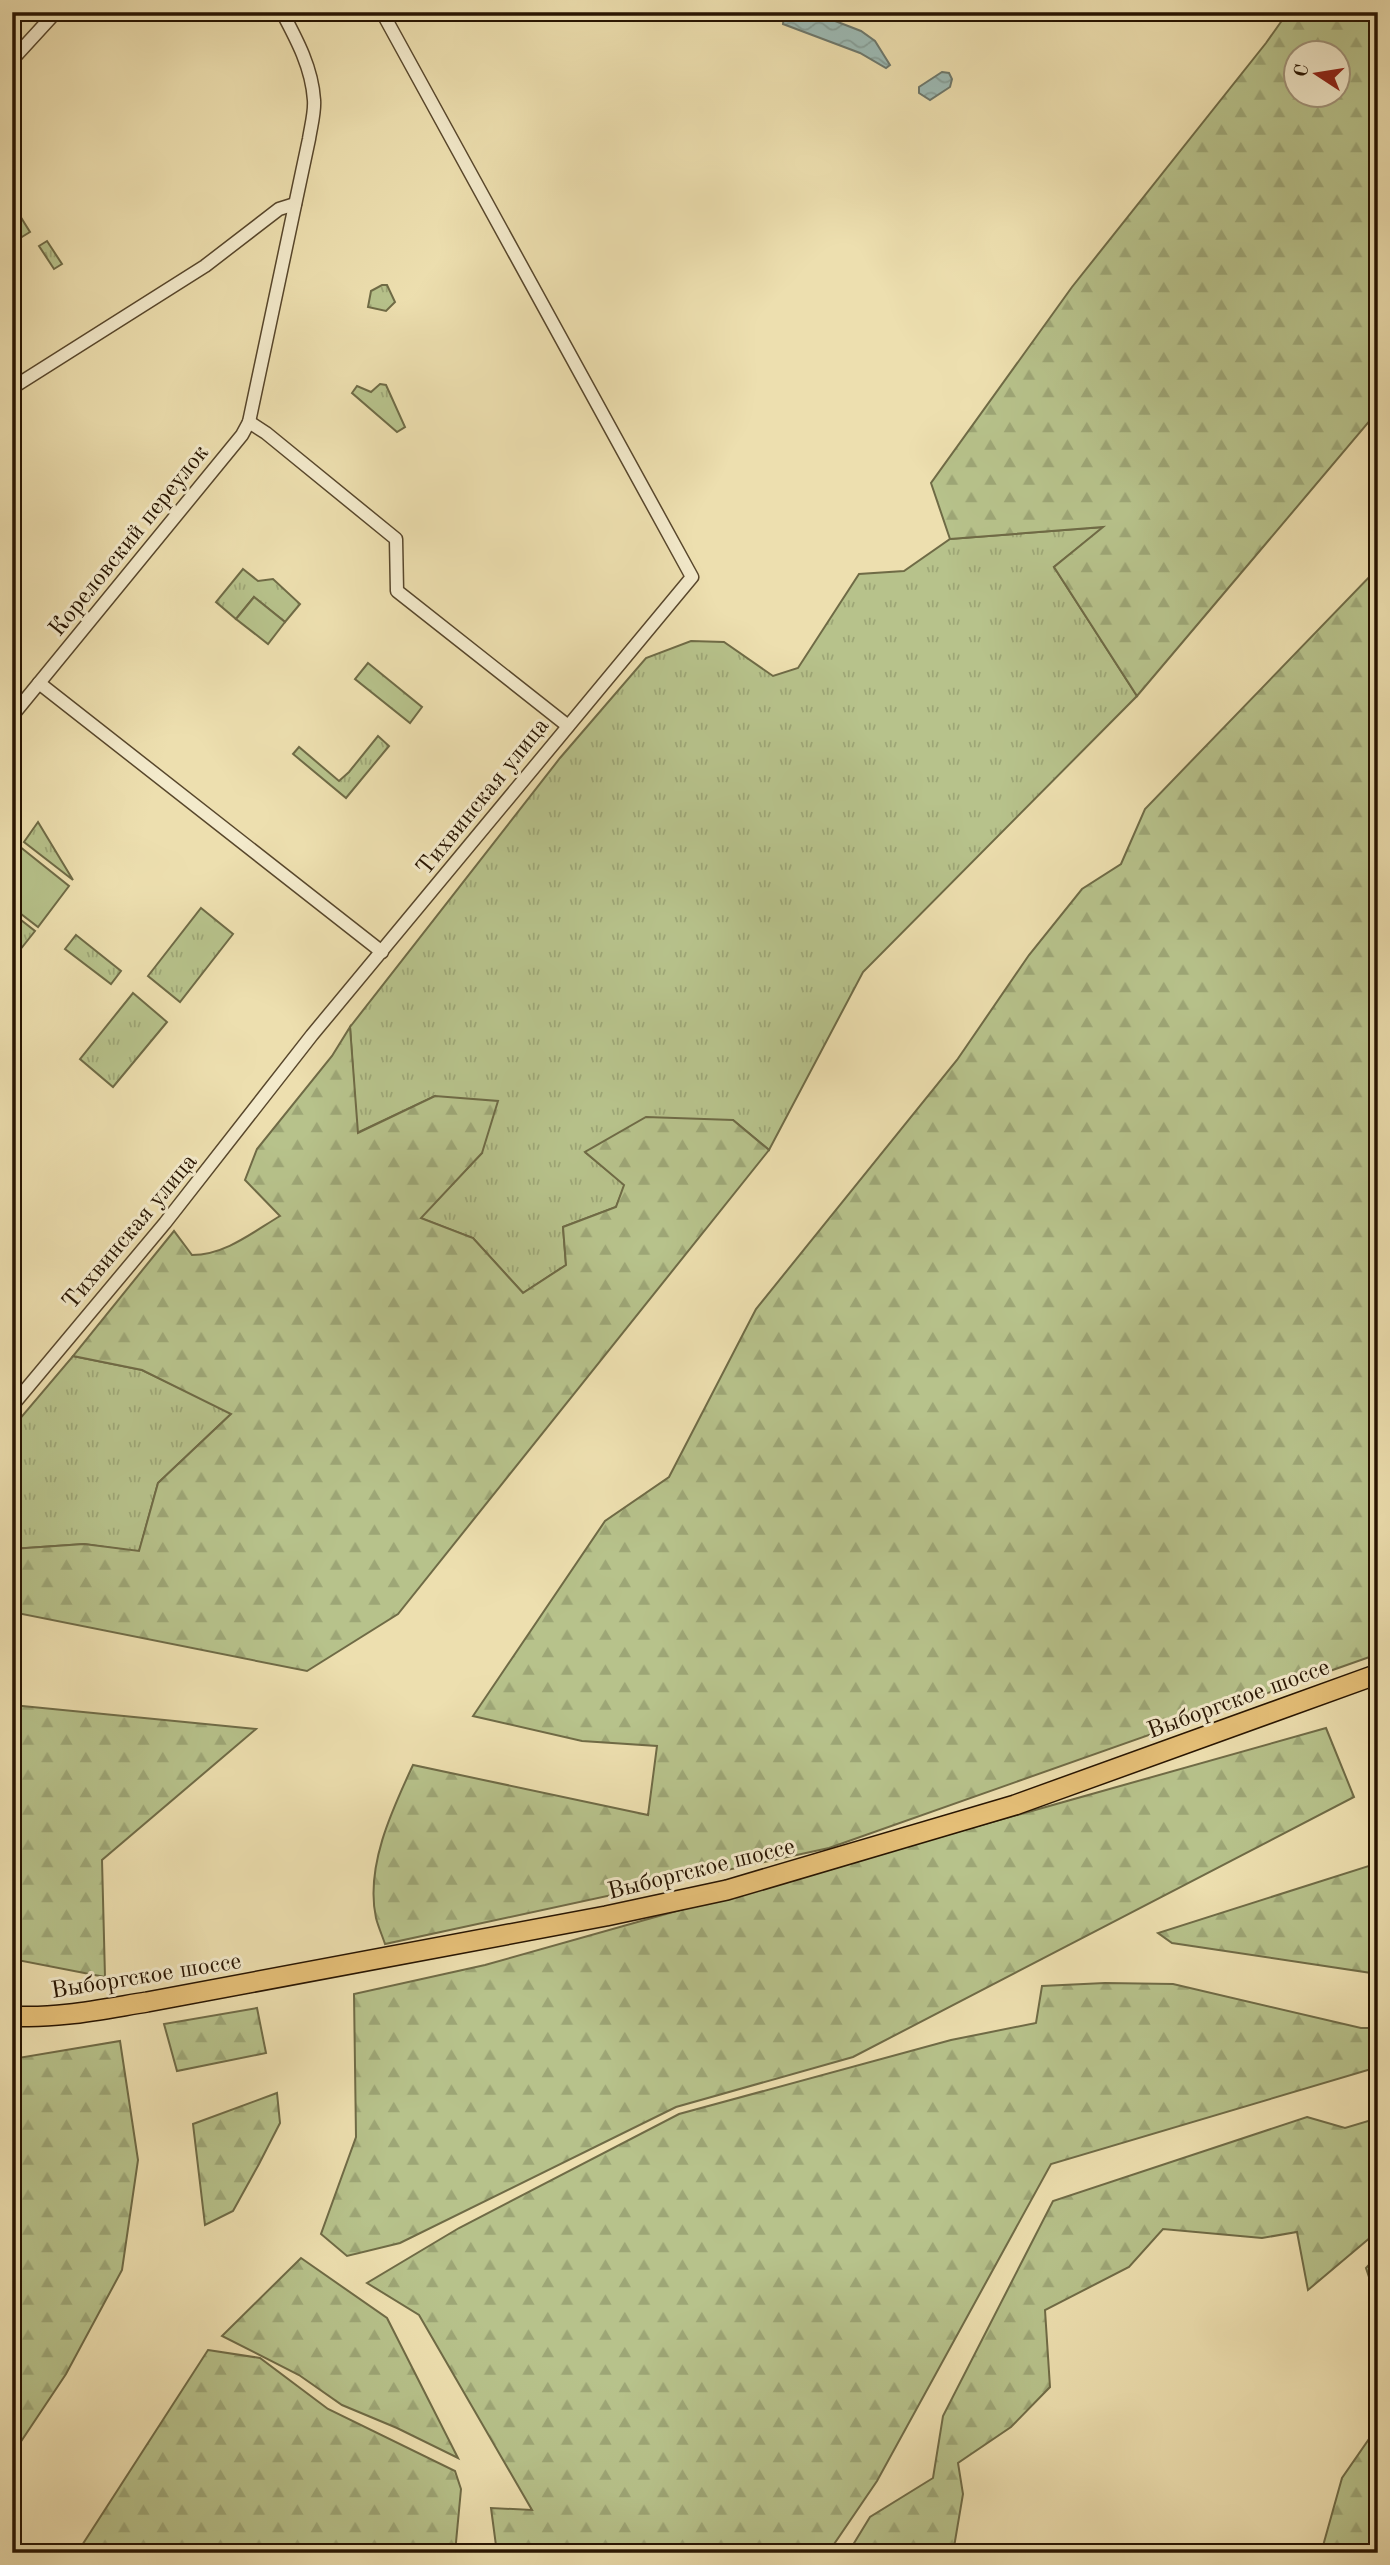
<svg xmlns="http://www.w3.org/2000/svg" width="1390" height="2565" font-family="'Old Standard TT',serif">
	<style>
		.grass { fill: url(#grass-tufts); stroke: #6f6b46; stroke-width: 2 }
		.forest { fill: url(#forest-firs); stroke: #6f6b46; stroke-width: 2; fill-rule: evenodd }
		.pitch { fill: #b7c28b; stroke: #6f6b46; stroke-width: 2 }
		.water { fill: url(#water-waves); stroke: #6d786c; stroke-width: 2 }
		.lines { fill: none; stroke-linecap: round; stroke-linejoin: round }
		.minor-casing { stroke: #58472c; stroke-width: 15 }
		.primary-casing { stroke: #271401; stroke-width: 22 }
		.minor { stroke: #f3eacb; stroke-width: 12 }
		.primary { stroke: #e6c078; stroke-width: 19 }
		.labels { text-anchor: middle; stroke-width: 6; stroke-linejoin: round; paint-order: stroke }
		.street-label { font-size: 24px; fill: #271401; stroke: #f3eacb }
	</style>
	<defs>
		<pattern id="grass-tufts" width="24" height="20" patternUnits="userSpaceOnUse" patternTransform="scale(1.75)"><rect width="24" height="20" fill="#b7c28b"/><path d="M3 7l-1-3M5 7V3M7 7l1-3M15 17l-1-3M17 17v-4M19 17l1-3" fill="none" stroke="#9da676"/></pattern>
		<pattern id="forest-firs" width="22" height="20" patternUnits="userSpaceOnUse" patternTransform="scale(1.75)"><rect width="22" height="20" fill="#b7c28b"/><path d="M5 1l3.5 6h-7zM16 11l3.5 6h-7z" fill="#9da676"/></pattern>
		<pattern id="water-waves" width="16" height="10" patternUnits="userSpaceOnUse" patternTransform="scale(1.75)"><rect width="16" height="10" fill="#9cbab4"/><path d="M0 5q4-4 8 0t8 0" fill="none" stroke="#869f99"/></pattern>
	</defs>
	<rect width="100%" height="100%" fill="#eddfaf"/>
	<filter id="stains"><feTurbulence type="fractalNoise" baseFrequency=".00286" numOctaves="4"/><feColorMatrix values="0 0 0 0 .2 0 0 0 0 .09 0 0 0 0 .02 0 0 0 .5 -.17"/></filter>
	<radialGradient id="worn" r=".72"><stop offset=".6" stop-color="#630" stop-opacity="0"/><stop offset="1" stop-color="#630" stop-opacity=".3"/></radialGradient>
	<!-- grass -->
	<g class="grass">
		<path d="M 47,241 L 62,264 L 54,269 L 39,246 Z"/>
		<path d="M 382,285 L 387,285 L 395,302 L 386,311 L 368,307 L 371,291 Z"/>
		<path d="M 380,384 L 386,385 L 405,427 L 397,432 L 352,393 L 357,386 L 371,392 Z"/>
		<path d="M 1104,527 L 1054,567 L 1137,696 L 863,972 L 769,1150 L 733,1120 L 586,1153 L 625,1185 L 616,1207 L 563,1227 L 566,1265 L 523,1293 L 473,1238 L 420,1218 L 482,1153 L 435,1096 L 357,1133 L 350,1027 L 560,758 L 646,658 L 691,641 L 724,642 L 773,676 L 798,668 L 859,574 L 904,571 L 950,539 Z"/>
		<path d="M 243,569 L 258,581 L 273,579 L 300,604 L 285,622 L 254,597 L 236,619 L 216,602 Z"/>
		<path d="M 368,663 L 422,707 L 410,723 L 355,679 Z"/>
		<path d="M 378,736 L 389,746 L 346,798 L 293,754 L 299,747 L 339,781 L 349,772 Z"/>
		<path d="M 38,822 L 73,880 L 24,842 Z"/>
		<path d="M 201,908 L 233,934 L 180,1002 L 148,976 Z"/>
		<path d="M 12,913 L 35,931 L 12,960 Z"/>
		<path d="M 76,935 L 121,971 L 111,984 L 65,949 Z"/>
		<path d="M 133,993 L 167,1022 L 113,1087 L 80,1059 Z"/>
		<path d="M 73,1356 L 142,1370 L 232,1413 L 158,1483 L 139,1552 L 84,1544 L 12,1549 L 12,1428 Z"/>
	</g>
	<!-- forest -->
	<g class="forest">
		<path d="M 1288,12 L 1378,12 L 1378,411 L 1137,696 L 1054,567 L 1103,527 L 950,539 L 931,483 L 1072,287 L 1266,43 ZM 1296,52 L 1338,52 L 1338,94 L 1296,94 Z"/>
		<path d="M 1375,571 L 1378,573 L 1378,1654 L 829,1848 L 385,1944 C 382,1935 378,1926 376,1918 C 365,1867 392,1810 413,1765 L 648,1815 L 657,1746 L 582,1741 L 473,1716 L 605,1521 L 669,1477 L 756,1309 L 957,1060 L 1029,955 L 1082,889 L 1121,864 L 1145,809 Z"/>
		<path d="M 350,1027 L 358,1133 L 435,1096 L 498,1101 L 482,1153 L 421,1218 L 473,1238 L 523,1293 L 566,1265 L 563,1227 L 616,1207 L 624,1185 L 585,1152 L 646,1117 L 733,1120 L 769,1150 L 398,1614 L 307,1671 L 12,1612 L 12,1549 L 84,1544 L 139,1551 L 158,1483 L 231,1414 L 142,1370 L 73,1356 L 174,1231 L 192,1255 C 225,1255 253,1232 280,1216 L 245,1180 L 257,1149 L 332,1056 Z"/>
		<path d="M 12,1705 L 256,1729 L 102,1860 L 105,1977 L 12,1959 Z"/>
		<path d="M 1326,1728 L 1354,1797 L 853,2057 L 676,2107 L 400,2243 L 347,2256 L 321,2234 L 356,2137 L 354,1994 L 485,1965 Z"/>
		<path d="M 1378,1863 L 1378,1974 L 1172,1943 L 1158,1933 Z"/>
		<path d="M 1105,1983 L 1173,1984 L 1361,2028 L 1378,2028 L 1378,2067 L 1051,2164 L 877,2481 L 828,2553 L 497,2553 L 491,2508 L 532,2510 L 419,2315 L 367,2283 L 459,2228 L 679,2114 L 951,2040 L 1036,2023 L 1042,1986 Z"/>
		<path d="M 257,2008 L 266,2053 L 177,2071 L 164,2024 Z"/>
		<path d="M 120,2041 L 138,2160 L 122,2270 L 66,2374 L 12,2455 L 12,2059 Z"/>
		<path d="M 277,2093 L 280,2123 L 259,2164 L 233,2211 L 205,2225 L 193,2124 Z"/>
		<path d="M 1307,2117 L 1345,2128 L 1378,2118 L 1378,2231 L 1308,2290 L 1297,2232 L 1262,2238 L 1163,2229 L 1129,2267 L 1045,2310 L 1050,2387 L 1011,2427 L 958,2463 L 963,2494 L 953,2553 L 848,2553 L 870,2517 L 933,2478 L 943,2416 L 1053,2201 Z"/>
		<path d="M 1378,2255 L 1378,2304 L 1366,2268 Z"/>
		<path d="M 301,2258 L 387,2318 L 458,2458 L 397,2428 L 342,2405 L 299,2375 L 222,2336 Z"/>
		<path d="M 208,2350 L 260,2358 L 328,2409 L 455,2471 L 461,2489 L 455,2553 L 77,2553 Z"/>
		<path d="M 1378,2426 L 1378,2553 L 1321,2553 L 1342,2478 Z"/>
	</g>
	<!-- pitch -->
	<g class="pitch">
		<path d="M 12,203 L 30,232 L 12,243 Z"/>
		<path d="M 254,597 L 285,622 L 268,644 L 236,619 Z"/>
		<path d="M 19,846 L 69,886 L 38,927 L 12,907 L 12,855 Z"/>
	</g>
	<!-- water -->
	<g class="water">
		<path d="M 790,12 L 812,12 L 861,31 L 875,41 L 890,65 L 886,68 L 860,53 L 783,24 L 784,15 Z"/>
		<path d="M 942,72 L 949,73 L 952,79 L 950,87 L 930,100 L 919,93 L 919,87 Z"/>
	</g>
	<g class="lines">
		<defs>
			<g id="minor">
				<path d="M 12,60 L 56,12"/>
				<path d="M 12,388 L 205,266 L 279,209 L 295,204"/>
				<path d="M 249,422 L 266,433 L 396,539 L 397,591 L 568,726"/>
				<path d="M 39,683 L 382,952"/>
				<path d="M 12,716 L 242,435 L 249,422 L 309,139 C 311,126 315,112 314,100 C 312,68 297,40 282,12"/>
				<path d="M 12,1406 L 165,1223 L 312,1035 L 692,577 L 382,12"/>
			</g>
			<path id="primary" d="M 12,2016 C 57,2019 103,2009 147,2002 L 606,1916 L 727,1890 L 1015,1805 L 1378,1674"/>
		</defs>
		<!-- minor casing -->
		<use href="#minor" class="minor-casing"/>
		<!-- primary casing -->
		<use href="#primary" class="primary-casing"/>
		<!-- minor -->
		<use href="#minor" class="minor"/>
		<!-- primary -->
		<use href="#primary" class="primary"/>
	</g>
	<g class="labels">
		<!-- street labels -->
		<g class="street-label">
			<text transform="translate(128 540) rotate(-51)" y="8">Кореловский переулок</text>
			<text transform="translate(482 796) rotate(-51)" y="8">Тихвинская улица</text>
			<text transform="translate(129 1231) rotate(-50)" y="8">Тихвинская улица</text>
			<text transform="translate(1238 1698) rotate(-20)" y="8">Выборгское шоссе</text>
			<text transform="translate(701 1868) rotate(-14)" y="8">Выборгское шоссе</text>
			<text transform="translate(146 1975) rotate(-9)" y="8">Выборгское шоссе</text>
		</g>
	</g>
	<!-- margin -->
	<rect width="1390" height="2565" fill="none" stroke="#eddfaf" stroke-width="42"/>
	<rect x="14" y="14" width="1362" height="2537" fill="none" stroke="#271401" stroke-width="3.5"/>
	<rect x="21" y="21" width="1348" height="2523" fill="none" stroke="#271401" stroke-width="2"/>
	<!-- north arrow -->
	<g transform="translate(1317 74) rotate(282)"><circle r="33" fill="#f3eacb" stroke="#a1947a" stroke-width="2"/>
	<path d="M0-5L12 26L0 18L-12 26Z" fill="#8f2418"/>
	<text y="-10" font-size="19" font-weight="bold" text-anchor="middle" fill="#271401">С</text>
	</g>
	<rect width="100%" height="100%" filter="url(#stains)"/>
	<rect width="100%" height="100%" fill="url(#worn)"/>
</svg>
